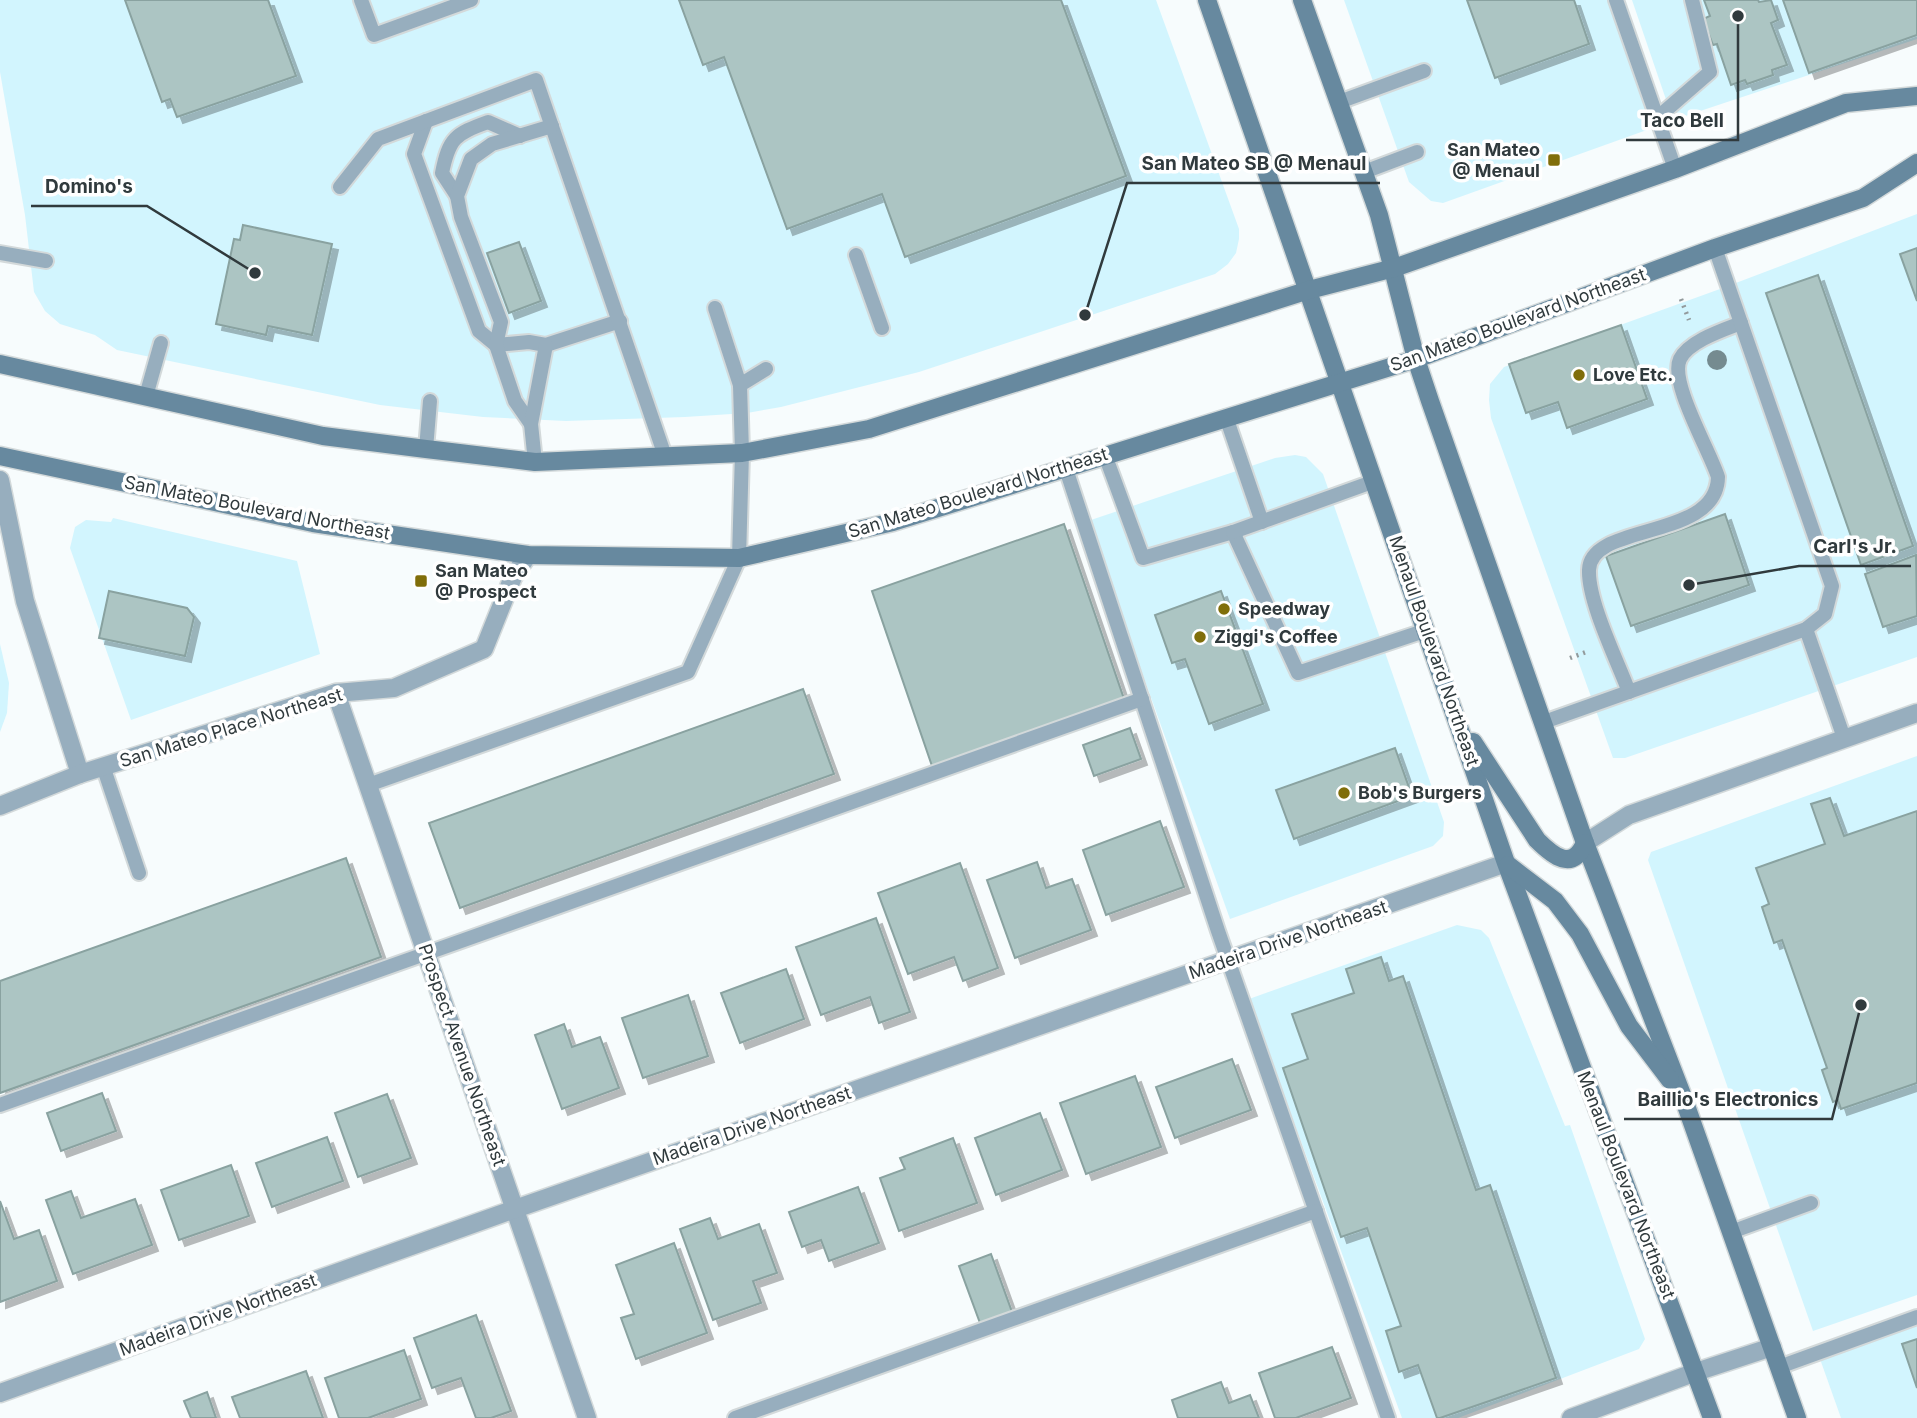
<svg xmlns="http://www.w3.org/2000/svg" width="1917" height="1418" font-family="Inter,sans-serif">
	<style>
		.built { fill: #d2f5fe }
		.building { fill: #acc5c3; stroke: #89a2a0; stroke-width: 2; filter: url(#shadow) }
		.lines { fill: none; stroke-linecap: round; stroke-linejoin: round }
		.lane-casing { stroke: #d3d9da; stroke-width: 18 }
		.street-casing { stroke: #d3d9da; stroke-width: 21 }
		.secondary-casing { stroke: #d3d9da; stroke-width: 21 }
		.path { stroke: #939a9c; stroke-width: 4.5; stroke-dasharray: 2 5; stroke-linecap: butt }
		.lane { stroke: #97aebe; stroke-width: 14 }
		.street { stroke: #97aebe; stroke-width: 18 }
		.secondary { stroke: #67899f; stroke-width: 18 }
		.tree { fill: #758b90 }
		.poi-dot { fill: #806e0a; stroke: #fff; stroke-width: 2.5 }
		.labels { text-anchor: middle; stroke-width: 7; stroke-linejoin: round; paint-order: stroke }
		.poi-label { font-size: 18px; font-weight: bold; fill: #303a3d; stroke: #fff; text-anchor: start }
		.street-label { font-size: 18px; fill: #303a3d; stroke: #fff }
		.leader { fill: none; stroke: #303a3d; stroke-width: 2.5 }
		.callout-dot { fill: #303a3d; stroke: #fff; stroke-width: 2.5 }
		.callout-label { font-size: 19px; text-anchor: middle; font-weight: bold; fill: #303a3d; stroke: #fff; stroke-width: 7; stroke-linejoin: round; paint-order: stroke }
	</style>
	<defs>
		<filter id="shadow"><feDropShadow dx="6" dy="6" stdDeviation="0" flood-color="#0004"/></filter>
	</defs>
	<rect width="100%" height="100%" fill="#f7fcfd"/>
	<!-- built -->
	<g class="built">
		<path d="M 0,0 L 1156,0 L 1239,229 L 1239,239 L 1236,253 L 1228,264 L 1215,274 L 919,372 L 781,407 L 747,413 L 685,417 L 566,421 L 483,417 L 380,405 L 117,350 L 95,335 L 60,324 L 45,311 L 34,292 L 25,215 L 0,72 Z"/>
		<path d="M 1344,0 L 1611,0 L 1658,126 L 1443,203 L 1431,201 L 1409,182 Z"/>
		<path d="M 1632,0 L 1917,0 L 1917,39 L 1673,120 Z"/>
		<path d="M 1917,214 L 1917,657 L 1625,758 L 1613,758 L 1491,418 L 1489,400 L 1490,384 L 1504,367 L 1720,289 Z"/>
		<path d="M 1295,455 L 1306,457 L 1323,474 L 1444,822 L 1443,836 L 1433,846 L 1230,919 L 1088,521 L 1275,458 Z"/>
		<path d="M 113,518 L 297,561 L 320,654 L 131,720 L 70,548 L 75,527 L 86,520 L 111,522 Z"/>
		<path d="M 0,644 L 9,683 L 7,713 L 0,732 Z"/>
		<path d="M 1917,756 L 1917,1295 L 1813,1331 L 1648,860 L 1651,852 Z"/>
		<path d="M 1457,925 L 1481,930 L 1489,938 L 1565,1126 L 1570,1125 L 1645,1339 L 1639,1349 L 1458,1418 L 1402,1418 L 1249,999 Z"/>
		<path d="M 1917,1324 L 1917,1418 L 1841,1418 L 1820,1359 Z"/>
	</g>
	<!-- building -->
	<g class="building">
		<path d="M 125,0 L 268,0 L 296,76 L 177,117 L 170,99 L 162,102 Z"/>
		<path d="M 679,0 L 1061,0 L 1126,176 L 905,257 L 882,194 L 787,229 L 724,57 L 703,65 Z"/>
		<path d="M 1467,0 L 1574,0 L 1589,44 L 1495,78 Z"/>
		<path d="M 1704,0 L 1758,0 L 1759,2 L 1771,0 L 1778,20 L 1771,23 L 1787,65 L 1772,70 L 1773,75 L 1747,84 L 1745,80 L 1731,85 L 1717,44 L 1713,45 L 1703,19 L 1710,16 Z"/>
		<path d="M 1783,0 L 1917,0 L 1917,35 L 1809,73 Z"/>
		<path d="M 243,225 L 332,244 L 312,335 L 268,326 L 266,335 L 216,324 L 234,239 L 240,240 Z"/>
		<path d="M 519,242 L 541,301 L 509,313 L 487,253 Z"/>
		<path d="M 1917,248 L 1917,301 L 1900,254 Z"/>
		<path d="M 1818,275 L 1913,546 L 1861,565 L 1766,293 Z"/>
		<path d="M 1621,325 L 1647,399 L 1567,428 L 1558,402 L 1526,413 L 1509,364 Z"/>
		<path d="M 1725,514 L 1749,585 L 1631,626 L 1606,556 Z"/>
		<path d="M 1064,524 L 1124,699 L 932,766 L 872,591 Z"/>
		<path d="M 1916,555 L 1917,616 L 1883,627 L 1865,574 Z"/>
		<path d="M 109,591 L 187,608 L 194,617 L 185,656 L 99,638 Z"/>
		<path d="M 1221,591 L 1263,704 L 1209,724 L 1185,659 L 1172,663 L 1155,615 Z"/>
		<path d="M 803,689 L 834,774 L 460,908 L 429,823 Z"/>
		<path d="M 1130,728 L 1141,759 L 1094,776 L 1083,745 Z"/>
		<path d="M 1395,748 L 1412,796 L 1294,839 L 1276,790 Z"/>
		<path d="M 1830,798 L 1844,836 L 1917,811 L 1917,1083 L 1841,1109 L 1838,1100 L 1833,1102 L 1822,1070 L 1827,1068 L 1782,940 L 1774,943 L 1762,907 L 1769,904 L 1756,868 L 1825,844 L 1811,804 Z"/>
		<path d="M 1160,821 L 1184,887 L 1106,915 L 1083,850 Z"/>
		<path d="M 346,858 L 381,957 L 0,1093 L 0,981 Z"/>
		<path d="M 1037,862 L 1046,888 L 1072,879 L 1091,930 L 1015,958 L 987,880 Z"/>
		<path d="M 960,863 L 998,968 L 963,981 L 954,957 L 908,974 L 878,893 Z"/>
		<path d="M 876,918 L 910,1012 L 879,1023 L 870,997 L 821,1015 L 796,947 Z"/>
		<path d="M 1381,957 L 1389,981 L 1403,976 L 1476,1190 L 1490,1185 L 1556,1378 L 1440,1418 L 1437,1418 L 1418,1365 L 1399,1372 L 1386,1331 L 1401,1326 L 1367,1228 L 1341,1237 L 1283,1068 L 1308,1059 L 1292,1014 L 1354,993 L 1346,969 Z"/>
		<path d="M 786,969 L 804,1019 L 740,1043 L 721,993 Z"/>
		<path d="M 688,995 L 708,1056 L 643,1078 L 622,1018 Z"/>
		<path d="M 564,1024 L 572,1047 L 600,1037 L 619,1088 L 562,1109 L 535,1035 Z"/>
		<path d="M 1232,1059 L 1251,1110 L 1175,1138 L 1156,1087 Z"/>
		<path d="M 1135,1076 L 1161,1147 L 1086,1174 L 1060,1103 Z"/>
		<path d="M 102,1093 L 116,1131 L 61,1151 L 47,1113 Z"/>
		<path d="M 387,1094 L 411,1158 L 358,1177 L 335,1113 Z"/>
		<path d="M 1040,1113 L 1062,1170 L 996,1195 L 975,1138 Z"/>
		<path d="M 327,1137 L 343,1181 L 272,1207 L 256,1163 Z"/>
		<path d="M 953,1138 L 977,1203 L 899,1231 L 880,1178 L 905,1169 L 900,1158 Z"/>
		<path d="M 231,1165 L 249,1216 L 179,1240 L 161,1190 Z"/>
		<path d="M 858,1187 L 879,1243 L 829,1261 L 821,1240 L 802,1247 L 789,1212 Z"/>
		<path d="M 71,1191 L 81,1218 L 135,1199 L 152,1245 L 73,1274 L 46,1200 Z"/>
		<path d="M 0,1201 L 14,1239 L 39,1230 L 57,1281 L 0,1302 Z"/>
		<path d="M 710,1218 L 718,1239 L 759,1224 L 777,1273 L 753,1281 L 761,1303 L 713,1320 L 680,1229 Z"/>
		<path d="M 674,1243 L 707,1333 L 636,1359 L 621,1318 L 634,1314 L 616,1265 Z"/>
		<path d="M 991,1254 L 1012,1312 L 980,1323 L 959,1266 Z"/>
		<path d="M 476,1315 L 511,1411 L 491,1418 L 476,1418 L 461,1378 L 432,1388 L 414,1338 Z"/>
		<path d="M 1917,1339 L 1917,1388 L 1902,1344 Z"/>
		<path d="M 1332,1347 L 1351,1398 L 1296,1418 L 1275,1418 L 1259,1373 Z"/>
		<path d="M 404,1350 L 421,1399 L 368,1418 L 339,1418 L 325,1378 Z"/>
		<path d="M 306,1371 L 323,1418 L 240,1418 L 232,1397 Z"/>
		<path d="M 1221,1382 L 1229,1403 L 1250,1395 L 1259,1418 L 1178,1418 L 1172,1400 Z"/>
		<path d="M 207,1392 L 216,1418 L 191,1418 L 184,1401 Z"/>
	</g>
	<g class="lines">
		<defs>
			<g id="lane">
				<path d="M 361,0 L 374,35 L 471,0"/>
				<path d="M 1616,0 L 1675,169"/>
				<path d="M 1339,102 L 1424,71"/>
				<path d="M 1657,118 L 1710,72 L 1692,0"/>
				<path d="M 426,121 L 414,154 L 479,331 L 496,345 L 529,342 L 546,345 L 620,321"/>
				<path d="M 1364,172 L 1417,152"/>
				<path d="M 340,187 L 378,139 L 536,80 L 665,456"/>
				<path d="M 457,196 L 442,173 C 449,138 455,134 488,122 L 520,136"/>
				<path d="M 0,253 L 46,261"/>
				<path d="M 856,255 L 882,328"/>
				<path d="M 715,308 L 740,385"/>
				<path d="M 146,396 L 161,343"/>
				<path d="M 1226,417 L 1262,522"/>
				<path d="M 531,424 L 515,401 L 496,345 L 501,322 L 461,217 L 457,196 L 471,159 L 492,144 L 552,126"/>
				<path d="M 426,449 L 430,401"/>
				<path d="M 1105,455 L 1143,558 L 1233,532 L 1298,673 L 1427,630"/>
				<path d="M 535,462 L 531,424 L 546,345"/>
				<path d="M 1065,466 L 1218,931 L 1388,1418"/>
				<path d="M 1233,532 L 1375,481"/>
				<path d="M 1806,629 L 1844,738"/>
				<path d="M 1629,692 C 1617,660 1588,602 1589,570 C 1590,522 1717,541 1718,477 C 1710,451 1669,382 1680,359 C 1689,341 1723,330 1741,323"/>
				<path d="M 1544,722 L 1806,629 L 1825,614 L 1832,586 L 1715,248"/>
				<path d="M 103,766 L 139,873"/>
				<path d="M 368,785 L 688,672 L 739,558 L 742,453 L 740,385 L 766,369"/>
				<path d="M 0,1105 L 1142,699"/>
				<path d="M 1731,1232 L 1811,1203"/>
				<path d="M 1779,1367 L 1917,1317"/>
				<path d="M 735,1418 L 1316,1211"/>
			</g>
			<g id="street">
				<path d="M 0,480 L 25,601 L 80,774"/>
				<path d="M 336,693 L 587,1418"/>
				<path d="M 0,806 L 80,774 L 336,693 L 394,688 L 484,649 L 513,577 L 528,555"/>
				<path d="M 1585,843 L 1629,815 L 1917,713"/>
				<path d="M 0,1393 L 515,1209 L 1506,863"/>
				<path d="M 1571,1418 L 1696,1372 L 1772,1347"/>
			</g>
			<g id="secondary">
				<path d="M 1207,0 L 1506,863 L 1712,1418"/>
				<path d="M 1302,0 L 1379,215 L 1416,359 L 1430,401 L 1585,843 L 1683,1097 L 1797,1418"/>
				<path d="M 0,364 L 323,436 L 426,449 L 535,462 L 742,453 L 869,429 L 1309,290 L 1394,268 L 1675,169 L 1846,103 L 1917,96"/>
				<path d="M 0,456 L 313,523 L 528,555 L 739,558 L 893,522 L 1416,359 L 1715,248 L 1863,198 L 1917,163"/>
				<path d="M 1473,742 L 1537,840 C 1553,856 1572,872 1585,843"/>
				<path d="M 1508,865 L 1555,901 L 1580,934 L 1629,1026 L 1670,1080"/>
			</g>
		</defs>
		<!-- lane casing -->
		<use href="#lane" class="lane-casing"/>
		<!-- street casing -->
		<use href="#street" class="street-casing"/>
		<!-- secondary casing -->
		<use href="#secondary" class="secondary-casing"/>
		<!-- path -->
		<g class="path">
			<path d="M 1681,299 L 1689,320"/>
			<path d="M 1570,658 L 1586,652"/>
		</g>
		<!-- lane -->
		<use href="#lane" class="lane"/>
		<!-- street -->
		<use href="#street" class="street"/>
		<!-- secondary -->
		<use href="#secondary" class="secondary"/>
	</g>
	<!-- trees -->
	<circle class="tree" cx="1717" cy="360" r="10"/>
	<!-- markers -->
	<g class="poi-dot">
		<rect x="1547" y="153" width="14" height="14" rx="3.5"/>
		<circle cx="1579" cy="375" r="7"/>
		<rect x="414" y="574" width="14" height="14" rx="3.5"/>
		<circle cx="1224" cy="609" r="7"/>
		<circle cx="1200" cy="637" r="7"/>
		<circle cx="1344" cy="793" r="7"/>
	</g>
	<g class="labels">
		<!-- poi labels -->
		<g class="poi-label">
			<text x="1540" y="156" text-anchor="end">San Mateo<tspan x="1540" dy="21">@ Menaul</tspan></text>
			<text x="1593" y="381">Love Etc.</text>
			<text x="435" y="577">San Mateo<tspan x="435" dy="21">@ Prospect</tspan></text>
			<text x="1238" y="615">Speedway</text>
			<text x="1214" y="643">Ziggi's Coffee</text>
			<text x="1358" y="799">Bob's Burgers</text>
		</g>
		<!-- street labels -->
		<g class="street-label">
			<text transform="translate(1518 320) rotate(-20)" y="6">San Mateo Boulevard Northeast</text>
			<text transform="translate(978 493) rotate(-17)" y="6">San Mateo Boulevard Northeast</text>
			<text transform="translate(257 508) rotate(11)" y="6">San Mateo Boulevard Northeast</text>
			<text transform="translate(1434 651) rotate(71)" y="6">Menaul Boulevard Northeast</text>
			<text transform="translate(231 728) rotate(-17)" y="6">San Mateo Place Northeast</text>
			<text transform="translate(1288 940) rotate(-19)" y="6">Madeira Drive Northeast</text>
			<text transform="translate(462 1055) rotate(71)" y="6">Prospect Avenue Northeast</text>
			<text transform="translate(752 1126) rotate(-19)" y="6">Madeira Drive Northeast</text>
			<text transform="translate(1626 1185) rotate(69)" y="6">Menaul Boulevard Northeast</text>
			<text transform="translate(218 1315) rotate(-20)" y="6">Madeira Drive Northeast</text>
		</g>
	</g>
	<!-- callouts -->
	<path class="leader" d="M1738 16L1738 140H1626M1085 315L1127 183H1380M255 273L147 206H31M1689 585L1799 566H1911M1861 1005L1832 1119H1624"/>
	<g class="callout-dot">
		<circle cx="1738" cy="16" r="7"/>
		<circle cx="1085" cy="315" r="7"/>
		<circle cx="255" cy="273" r="7"/>
		<circle cx="1689" cy="585" r="7"/>
		<circle cx="1861" cy="1005" r="7"/>
	</g>
	<g class="callout-label">
		<text x="1682" y="127">Taco Bell</text>
		<text x="1254" y="170">San Mateo SB @ Menaul</text>
		<text x="89" y="193">Domino's</text>
		<text x="1855" y="553">Carl's Jr.</text>
		<text x="1728" y="1106">Baillio's Electronics</text>
	</g>
</svg>
